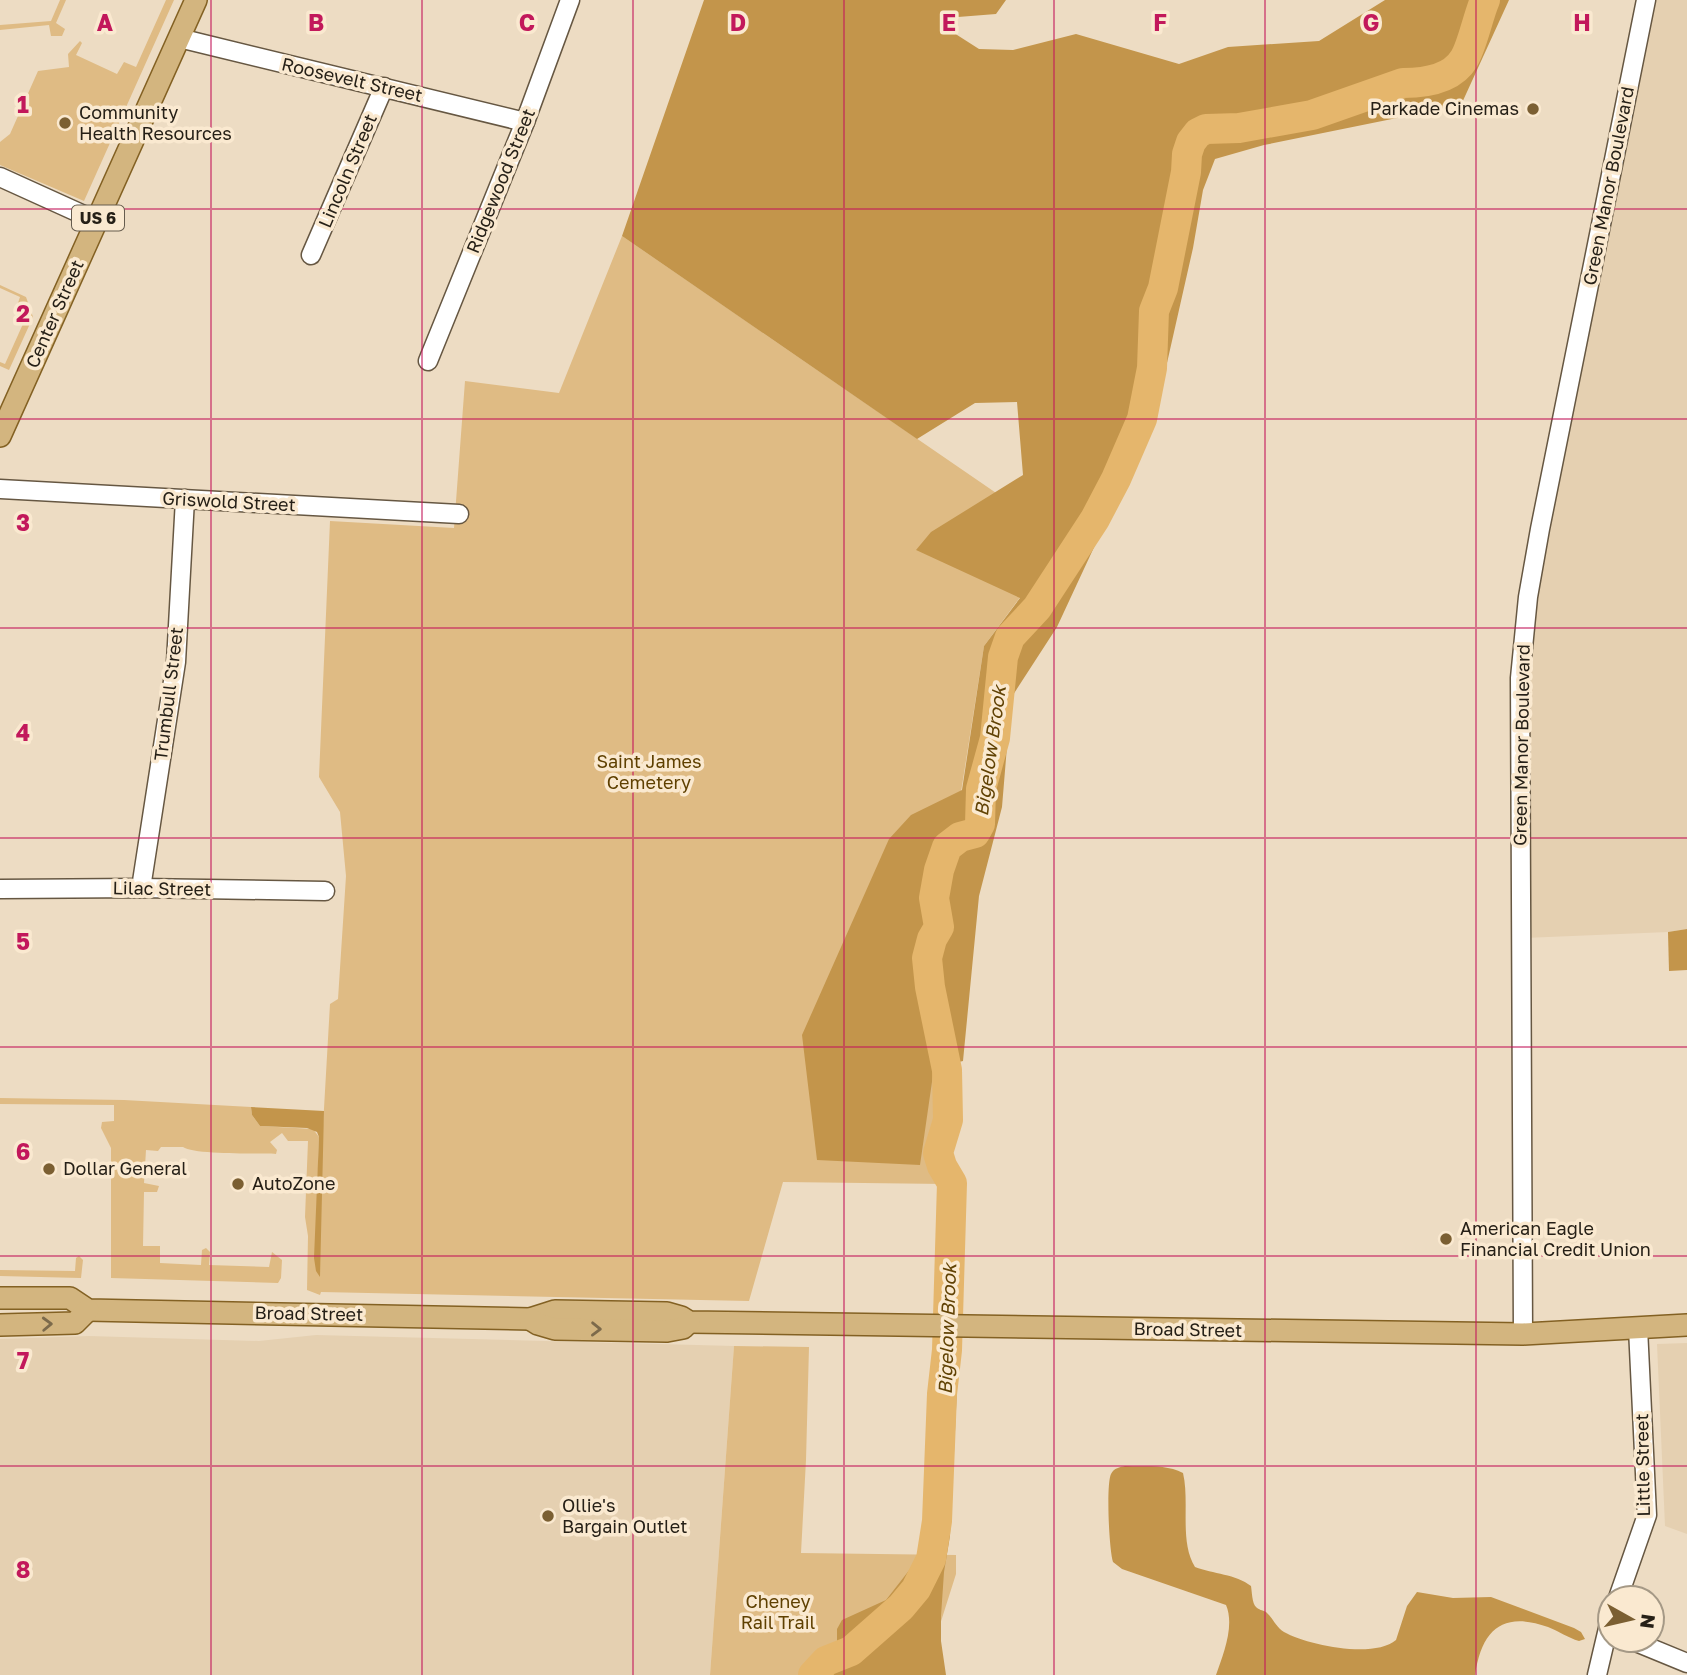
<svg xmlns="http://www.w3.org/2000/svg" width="1687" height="1675" font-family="'Golos Text',sans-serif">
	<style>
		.built { fill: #e5d0b1 }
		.green { fill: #dfbb84 }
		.forest { fill: #c3954b }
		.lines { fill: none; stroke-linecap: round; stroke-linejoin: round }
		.river { stroke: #e5b66c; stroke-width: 30 }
		.minor-casing { stroke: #665742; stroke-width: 21 }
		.major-casing { stroke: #836123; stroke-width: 24 }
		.minor { stroke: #fff; stroke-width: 18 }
		.major { stroke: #d3b57f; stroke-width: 21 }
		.oneway { stroke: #7c6a4b }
		.grid { fill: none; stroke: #c2185b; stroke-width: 2; stroke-opacity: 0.55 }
		.poi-dot { fill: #7b5f32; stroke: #fae9d0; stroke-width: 2.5 }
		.labels { text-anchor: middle; stroke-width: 7; stroke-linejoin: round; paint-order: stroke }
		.shield { fill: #fae9d0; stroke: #665c4e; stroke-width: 2 }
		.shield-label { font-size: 16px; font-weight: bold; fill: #262017 }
		.street-label { font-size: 18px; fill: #262017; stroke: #fae9d0 }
		.poi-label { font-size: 18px; fill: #262017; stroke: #fae9d0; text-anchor: start }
		.park-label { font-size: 18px; fill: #5f4001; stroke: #fae9d0 }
		.water-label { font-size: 19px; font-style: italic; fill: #614204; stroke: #fae9d0 }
		.grid-label { font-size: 23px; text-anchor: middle; font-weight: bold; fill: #c2185b; stroke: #fae9d0; stroke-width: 7; stroke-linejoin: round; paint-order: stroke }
	</style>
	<rect width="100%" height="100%" fill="#eddcc3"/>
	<!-- built -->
	<g class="built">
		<path d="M 1646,0 L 1687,0 L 1687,929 L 1668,932 L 1521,938 L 1520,678 Z"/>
		<path d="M 316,1335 L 734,1346 L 710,1675 L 0,1675 L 0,1339 L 89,1336 L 259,1341 Z"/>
		<path d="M 1687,1343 L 1687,1534 L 1665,1526 L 1657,1344 Z"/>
	</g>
	<!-- green -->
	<g class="green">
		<path d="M 60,0 L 66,0 L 56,23 L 65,29 L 62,36 L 51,36 L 49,25 L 0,30 L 0,25 L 51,21 Z"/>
		<path d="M 166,0 L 174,0 L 84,201 L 0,165 L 0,142 L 10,134 L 38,71 L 69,67 L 68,54 L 80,41 L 82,43 L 76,55 L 117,74 L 124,62 L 136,67 Z"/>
		<path d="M 622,236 L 1063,539 L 984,646 L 956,824 L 945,1184 L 783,1182 L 749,1301 L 321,1292 L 320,1295 L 307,1290 L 308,1236 L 305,1217 L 308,1141 L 288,1141 L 282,1133 L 270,1142 L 277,1150 L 276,1154 C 258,1153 194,1155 183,1147 L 161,1147 L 158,1151 L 146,1150 L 144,1183 L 159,1186 L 157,1192 L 144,1192 L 143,1246 L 160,1246 L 160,1263 L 201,1265 L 202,1250 L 206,1248 L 210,1252 L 209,1265 L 269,1267 L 272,1252 L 282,1260 L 281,1278 L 278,1283 L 111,1278 L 111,1148 L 101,1128 L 102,1122 L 114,1121 L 114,1105 L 0,1104 L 0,1098 L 124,1100 L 251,1107 L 252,1115 L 260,1126 L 313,1129 L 319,1137 L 315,1265 L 330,1004 L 338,999 L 346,876 L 340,812 L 319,777 L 330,521 L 454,528 L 465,381 L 559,393 Z"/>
		<path d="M 0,285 L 26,297 L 33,317 L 9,370 L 0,366 L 0,362 L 5,364 L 27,315 L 16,309 L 20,297 L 0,288 Z"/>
		<path d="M 79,1256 L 83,1260 L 81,1278 L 0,1276 L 0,1270 L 75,1271 L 76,1258 Z"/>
		<path d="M 734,1346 L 809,1347 L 806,1460 L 801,1553 L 956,1555 L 956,1574 L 924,1675 L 710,1675 Z"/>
	</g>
	<!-- forest -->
	<g class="forest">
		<path d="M 704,0 L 1006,0 L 996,14 L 958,17 L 954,33 L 979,49 L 1013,50 L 1076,34 L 1179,64 L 1228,47 L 1319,41 L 1385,0 L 1509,0 L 1461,105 L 1264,145 L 1215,159 L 1203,190 L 1193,248 L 1155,416 L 1057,627 L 1011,698 L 1002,807 L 979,896 L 963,1061 L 934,1068 L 920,1165 L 817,1160 L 802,1035 L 889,839 L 911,815 L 962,790 L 984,646 L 1020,598 L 916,550 L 931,532 L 1023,475 L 1017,402 L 975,403 L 917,439 L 622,236 Z"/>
		<path d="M 1687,929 L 1687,970 L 1669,971 L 1668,932 Z"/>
		<path d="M 251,1107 L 324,1111 L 320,1277 L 316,1271 L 314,1258 L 319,1137 L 317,1132 L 307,1128 L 260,1126 L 252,1115 Z"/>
		<path d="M 951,1366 L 958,1369 L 950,1536 L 944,1572 L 941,1616 L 941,1641 L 946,1675 L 829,1675 L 837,1651 L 837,1629 L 842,1620 L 886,1600 L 914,1564 L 919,1550 L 928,1490 L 928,1395 L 930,1379 L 935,1372 Z"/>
		<path d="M 1125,1466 C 1145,1467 1166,1464 1183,1473 C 1190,1502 1179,1541 1195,1567 C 1213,1574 1236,1574 1251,1586 C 1252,1592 1252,1603 1256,1607 C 1259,1610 1262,1610 1266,1612 C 1273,1618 1276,1627 1284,1632 C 1307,1645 1374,1659 1396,1640 L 1407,1606 L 1417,1592 L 1453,1598 L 1491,1597 L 1574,1628 L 1581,1632 L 1585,1639 L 1579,1641 C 1568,1638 1559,1631 1548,1627 C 1503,1611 1482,1629 1475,1675 L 1216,1675 C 1223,1655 1235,1626 1226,1605 L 1122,1569 L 1113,1562 C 1109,1550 1106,1484 1111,1474 C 1114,1468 1120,1467 1125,1466 Z"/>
	</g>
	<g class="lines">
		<!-- river -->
		<path class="river" d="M 813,1675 L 826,1661 L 851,1651 L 901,1607 L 916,1589 L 931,1559 L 937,1521 L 942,1394 L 947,1350 L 952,1183 L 942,1166 L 938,1153 L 948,1120 L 947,1070 L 930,987 L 927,958 L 932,939 L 939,927 L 934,898 L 939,870 L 947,847 L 960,837 L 975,833 L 980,824 L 981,789 L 995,738 L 1003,657 L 1010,637 L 1037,608 L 1095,519 L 1116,479 L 1142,419 L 1152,368 L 1154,311 L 1163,288 L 1186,172 L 1187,154 L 1191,142 L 1198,133 L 1206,129 L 1239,128 L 1312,115 L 1403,83 C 1424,83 1452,79 1464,59 C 1472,47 1478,16 1485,0"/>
		<defs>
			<g id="minor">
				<path d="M 179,38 L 525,122"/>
				<path d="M 0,177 L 97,221"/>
				<path d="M 311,255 L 384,87"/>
				<path d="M 428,361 L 525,122 L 570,0"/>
				<path d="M 0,489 L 459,514"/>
				<path d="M 141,888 L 176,662 L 185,499"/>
				<path d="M 0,889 L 141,888 L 325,891"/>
				<path d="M 1523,1334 L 1520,678 L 1528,597 L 1540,529 L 1646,0"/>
				<path d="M 1618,1598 L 1647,1515 L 1638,1328"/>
				<path d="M 1631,1640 L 1687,1663"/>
				<path d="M 1597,1675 L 1610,1620"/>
			</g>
			<g id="major">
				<path d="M 0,436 L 196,0"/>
				<path d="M 0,1298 L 70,1298 L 88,1310 L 530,1319 L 555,1311 L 667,1313 L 681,1317 L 689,1322 L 1523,1334 L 1687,1325"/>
				<path d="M 530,1319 L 538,1324 L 555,1329 L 667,1331 L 683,1328 L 689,1322"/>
				<path d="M 0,1325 L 75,1323 L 88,1310"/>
			</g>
		</defs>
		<!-- minor casing -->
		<use href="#minor" class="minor-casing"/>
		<!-- major casing -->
		<use href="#major" class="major-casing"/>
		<!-- minor -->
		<use href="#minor" class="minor"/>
		<!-- major -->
		<use href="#major" class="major"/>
	</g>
	<!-- one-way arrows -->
	<defs><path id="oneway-chevron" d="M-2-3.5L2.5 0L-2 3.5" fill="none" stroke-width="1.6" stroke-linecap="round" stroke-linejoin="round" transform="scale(1.75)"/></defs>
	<g class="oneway">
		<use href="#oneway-chevron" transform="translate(47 1324) rotate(-2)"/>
		<use href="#oneway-chevron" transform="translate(596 1329) rotate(1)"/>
	</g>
	<!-- grid -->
	<path class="grid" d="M 211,0 L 211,1675M 422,0 L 422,1675M 633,0 L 633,1675M 844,0 L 844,1675M 1054,0 L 1054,1675M 1265,0 L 1265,1675M 1476,0 L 1476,1675M 0,209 L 1687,209M 0,419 L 1687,419M 0,628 L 1687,628M 0,838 L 1687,838M 0,1047 L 1687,1047M 0,1256 L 1687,1256M 0,1466 L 1687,1466"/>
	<!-- markers -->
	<g class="poi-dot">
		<circle cx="1533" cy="109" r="7"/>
		<circle cx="65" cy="123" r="7"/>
		<circle cx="49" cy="1169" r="7"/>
		<circle cx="238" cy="1184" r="7"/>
		<circle cx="1446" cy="1239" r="7"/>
		<circle cx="548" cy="1516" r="7"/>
	</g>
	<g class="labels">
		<!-- shield labels -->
		<rect class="shield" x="72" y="205.5" width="52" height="25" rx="5"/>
		<g class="shield-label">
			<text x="98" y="224">US 6</text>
		</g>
		<!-- street labels -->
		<g class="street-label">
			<text transform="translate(352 80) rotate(13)" y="6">Roosevelt Street</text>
			<text transform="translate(348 171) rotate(-67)" y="6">Lincoln Street</text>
			<text transform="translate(501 181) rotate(-68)" y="6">Ridgewood Street</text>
			<text transform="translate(1609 186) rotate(-79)" y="6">Green Manor Boulevard</text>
			<text transform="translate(55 314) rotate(-66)" y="6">Center Street</text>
			<text transform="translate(229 502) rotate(3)" y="6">Griswold Street</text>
			<text transform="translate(169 694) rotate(-83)" y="6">Trumbull Street</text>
			<text transform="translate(1522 745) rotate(-89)" y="6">Green Manor Boulevard</text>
			<text transform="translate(162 889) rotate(1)" y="6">Lilac Street</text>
			<text transform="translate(309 1314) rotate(1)" y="6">Broad Street</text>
			<text transform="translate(1188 1330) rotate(1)" y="6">Broad Street</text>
			<text transform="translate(1643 1465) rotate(-91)" y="6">Little Street</text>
		</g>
		<!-- poi labels -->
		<g class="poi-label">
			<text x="1519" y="115" text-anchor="end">Parkade Cinemas</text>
			<text x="79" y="119">Community<tspan x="79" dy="21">Health Resources</tspan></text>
			<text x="63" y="1175">Dollar General</text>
			<text x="252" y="1190">AutoZone</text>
			<text x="1460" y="1235">American Eagle<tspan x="1460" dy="21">Financial Credit Union</tspan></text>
			<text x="562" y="1512">Ollie's<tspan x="562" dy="21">Bargain Outlet</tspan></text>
		</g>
		<!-- park labels -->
		<g class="park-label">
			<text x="649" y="768">Saint James<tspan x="649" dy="21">Cemetery</tspan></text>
			<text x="778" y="1608">Cheney<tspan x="778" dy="21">Rail Trail</tspan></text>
		</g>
		<!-- water labels -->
		<g class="water-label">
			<text transform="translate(990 751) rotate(-82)" y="7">Bigelow Brook</text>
			<text transform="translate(947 1329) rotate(-88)" y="7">Bigelow Brook</text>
		</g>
	</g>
	<g class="grid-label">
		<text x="105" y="31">A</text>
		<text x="316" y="31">B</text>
		<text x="527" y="31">C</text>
		<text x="738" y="31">D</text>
		<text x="949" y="31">E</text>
		<text x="1160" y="31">F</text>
		<text x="1371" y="31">G</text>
		<text x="1582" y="31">H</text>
		<text x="23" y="113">1</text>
		<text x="23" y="322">2</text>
		<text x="23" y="531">3</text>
		<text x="23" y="741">4</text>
		<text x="23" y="950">5</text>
		<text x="23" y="1160">6</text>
		<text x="23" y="1369">7</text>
		<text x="23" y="1578">8</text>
	</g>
	<!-- north arrow -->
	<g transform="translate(1631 1619) rotate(98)"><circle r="33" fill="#fae9d0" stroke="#a59986" stroke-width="2"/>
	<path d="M0-5L12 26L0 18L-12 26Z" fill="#7b5f32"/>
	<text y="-10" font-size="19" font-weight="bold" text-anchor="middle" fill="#262017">N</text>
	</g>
</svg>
